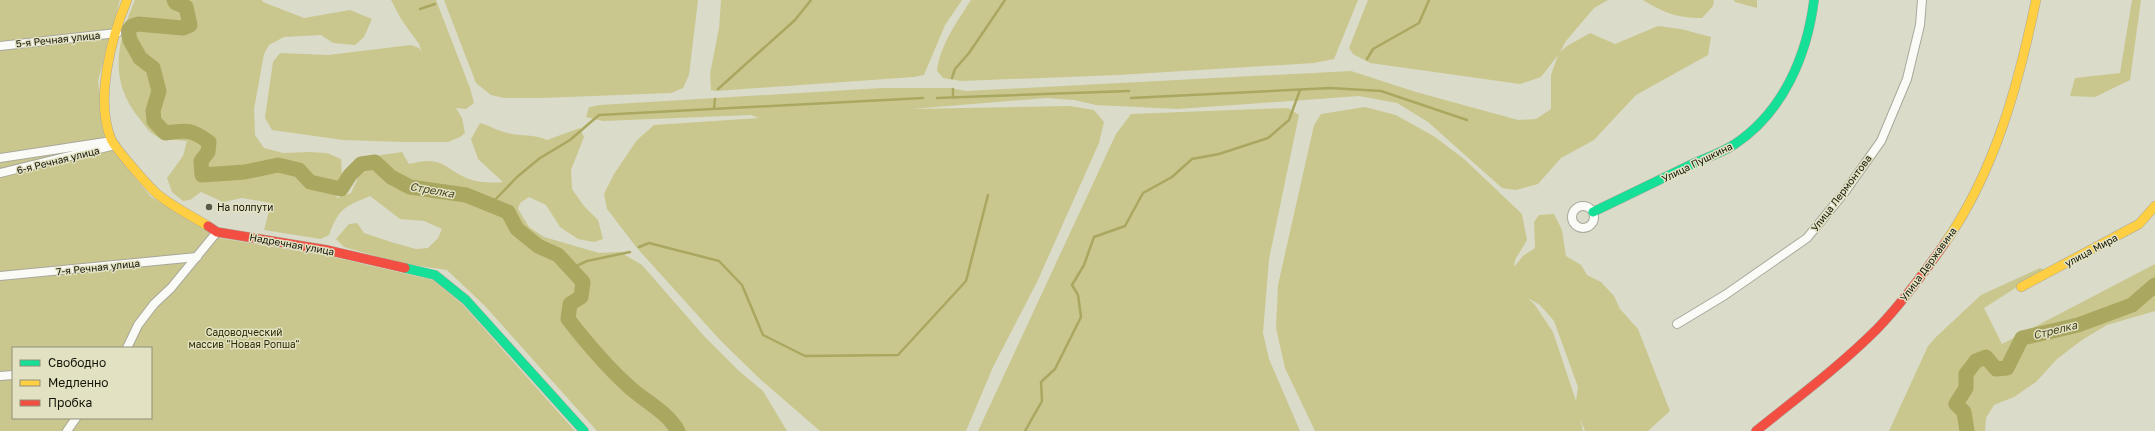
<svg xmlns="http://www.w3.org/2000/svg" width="2155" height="431" font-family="'Golos Text',sans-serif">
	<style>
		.green { fill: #c9c78e; fill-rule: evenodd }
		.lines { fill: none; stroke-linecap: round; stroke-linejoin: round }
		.stream { stroke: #aaa760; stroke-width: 2.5 }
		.river { stroke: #aaa760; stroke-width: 15 }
		.street-casing { stroke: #a9a89b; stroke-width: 10 }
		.fast-casing { stroke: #a9a89b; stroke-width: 10 }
		.slow-casing { stroke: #a9a89b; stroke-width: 10 }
		.jam-casing { stroke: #a9a89b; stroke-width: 10 }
		.street { stroke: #fafaf7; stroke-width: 8 }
		.fast { stroke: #16e098; stroke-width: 9 }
		.slow { stroke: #ffcf43; stroke-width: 9 }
		.jam { stroke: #f24e42; stroke-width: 9 }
		.poi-dot { fill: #5a594c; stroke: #e2e2c3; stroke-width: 1.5 }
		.labels { text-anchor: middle; stroke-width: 3; stroke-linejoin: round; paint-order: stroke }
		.street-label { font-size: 10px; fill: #141308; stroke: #e2e2c3 }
		.poi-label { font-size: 10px; fill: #141308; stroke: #e2e2c3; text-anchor: start }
		.park-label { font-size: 10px; fill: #2d2b02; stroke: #e2e2c3 }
		.water-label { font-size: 11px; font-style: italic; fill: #44421b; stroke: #e2e2c3 }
	</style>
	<rect width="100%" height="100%" fill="#dbdbca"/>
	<!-- green -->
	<g class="green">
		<path d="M 0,0 L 120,0 L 98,81 L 107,144 L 151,197 L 219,238 L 329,256 L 433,280 L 463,305 L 575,431 L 0,431 ZM 13,348 L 151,348 L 151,418 L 13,418 Z"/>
		<path d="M 135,0 L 262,0 L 263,2 L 304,18 L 350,10 L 372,19 L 364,37 L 355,45 L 333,43 L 321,35 L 284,37 L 269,45 L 264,54 L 254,109 L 255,135 L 264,148 L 283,153 L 309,152 L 327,153 L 341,159 L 342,176 L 335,185 L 337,198 L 351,193 L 362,169 L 381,155 L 402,152 L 409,164 C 444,155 442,168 469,179 C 481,183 491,183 503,182 L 478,159 L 471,139 L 480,123 C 489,125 495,130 504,132 C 519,137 532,133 547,140 L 580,128 L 584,137 L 571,170 L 572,189 L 584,206 L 598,220 L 603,239 L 594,242 L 578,239 L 560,227 L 546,205 L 529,197 L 520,203 L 518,209 L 529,227 L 544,237 L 599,253 L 620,252 L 642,265 L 704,336 L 739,371 L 763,391 L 787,431 L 597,431 L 485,306 L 447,270 L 400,263 L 344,247 L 336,239 L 349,224 L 357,223 L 364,233 L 391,242 L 416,249 L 428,248 L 438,238 L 442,229 L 424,221 L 400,219 L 370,196 C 344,207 339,208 329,235 L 321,239 L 264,230 L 271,203 L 242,198 L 223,202 L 201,192 L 190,200 L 183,201 L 172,192 L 167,178 L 183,156 L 187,141 C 177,140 162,140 154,135 C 148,131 143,123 139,118 C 108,80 117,42 135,0 Z"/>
		<path d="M 391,0 L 436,0 L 470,88 L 474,103 L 466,109 L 456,108 L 462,118 L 465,133 L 460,137 L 448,142 L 404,142 L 343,140 L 272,130 L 265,118 L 266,110 L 273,62 L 280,53 L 328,55 L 411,45 L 419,48 L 422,53 L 419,44 L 401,19 Z"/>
		<path d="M 444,0 L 698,0 L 689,75 L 683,88 L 671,93 L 542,98 L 504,98 L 491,95 L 476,83 Z"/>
		<path d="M 721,0 L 962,0 L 945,25 L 924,75 L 914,77 L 716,91 L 711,90 L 710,74 L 719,28 Z"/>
		<path d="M 971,0 L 1358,0 L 1334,59 L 1314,63 L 1118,75 L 961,81 L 943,78 L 937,71 C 939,47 958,20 971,0 Z"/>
		<path d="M 1368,0 L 1608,0 L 1594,8 L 1566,41 L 1560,52 L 1567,46 L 1590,33 L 1615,44 L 1658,26 L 1681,29 L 1711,37 L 1708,55 L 1636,95 L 1594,140 L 1561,158 L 1538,184 L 1516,190 L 1502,188 L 1428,122 L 1397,103 L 1359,96 L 1178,109 L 1096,105 L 1074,100 L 1046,98 L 911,109 L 1069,106 L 1094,110 L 1104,122 L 1099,143 L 1037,282 L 993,367 L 966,431 L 820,431 L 760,379 L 720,340 L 637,248 L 607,209 L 604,194 L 614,174 L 637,140 L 654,125 L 759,118 L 751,115 L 603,121 L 586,117 L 589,107 L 600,105 L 882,88 L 950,88 L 966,91 L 1351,71 L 1416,92 L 1518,120 L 1536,119 L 1551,109 L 1551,75 L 1558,55 L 1541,77 L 1520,84 L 1370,63 L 1353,54 L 1349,48 Z"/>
		<path d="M 1643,0 L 1714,0 L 1713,6 L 1702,18 C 1678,18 1664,13 1643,0 Z"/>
		<path d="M 1734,0 L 1757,0 L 1757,8 L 1735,2 Z"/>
		<path d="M 2132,0 L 2141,0 L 2130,80 L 2095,97 L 2070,96 L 2075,78 L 2120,73 Z"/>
		<path d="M 1365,107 L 1396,115 L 1435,137 L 1464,159 L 1522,214 L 1527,240 L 1515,260 L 1514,267 L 1523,256 L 1535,248 L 1534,222 L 1539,215 L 1554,214 L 1562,230 L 1566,256 L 1581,265 L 1587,275 L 1601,282 L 1614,296 L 1620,309 L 1638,329 L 1670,411 L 1648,431 L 1585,431 L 1580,418 L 1583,431 L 1315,431 L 1285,368 L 1276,328 L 1278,285 L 1314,125 L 1321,114 ZM 1528,298 L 1540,305 L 1554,321 L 1578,387 L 1576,401 L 1553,332 L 1535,305 Z"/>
		<path d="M 1288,108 L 1299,115 L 1269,259 L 1263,333 L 1269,359 L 1300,431 L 978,431 L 1116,134 L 1131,114 Z"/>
		<path d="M 2155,264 L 2155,311 L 2107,325 L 2082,340 L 2057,359 L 2036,382 L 2014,397 L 1994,405 L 1986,418 L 1985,431 L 1889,431 L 1928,346 L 1936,337 L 1981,295 L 2040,268 L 2044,270 L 1984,308 L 2002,344 Z"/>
	</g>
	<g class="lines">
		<!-- stream -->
		<g class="stream">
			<path d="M 420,9 L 435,4"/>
			<path d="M 1367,59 L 1373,49 L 1419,23 L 1429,0"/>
			<path d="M 952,78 L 955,69 L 969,53 L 1005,0"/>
			<path d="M 718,89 L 795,20 L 811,0"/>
			<path d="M 953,97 L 953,89"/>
			<path d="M 937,98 L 1129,91"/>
			<path d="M 1131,98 L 1330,88 L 1381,91 L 1467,120"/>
			<path d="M 714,108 L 715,99"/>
			<path d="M 491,204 L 517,177 L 540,158 L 570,140 L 599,115 L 923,98"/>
			<path d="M 639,247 L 649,243 L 719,261 L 742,285 L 763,335 L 805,356 L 898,355 L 966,281 L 988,195"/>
			<path d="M 572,268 L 587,261 L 630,252"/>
			<path d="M 1025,431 L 1042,401 L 1041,382 L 1055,369 L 1081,317 L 1078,295 L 1072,285 L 1084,265 L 1094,237 L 1125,226 L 1143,193 L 1172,177 L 1192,159 L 1219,154 L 1268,138 L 1289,120 L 1300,90"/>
		</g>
		<!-- river -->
		<g class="river">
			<path d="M 174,0 L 176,3 L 186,7 L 190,25 L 183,28 L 138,24 L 132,26 L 128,31 L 130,40 L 140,58 L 153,68 L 159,91 L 153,111 L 154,121 L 165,133 C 187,130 191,129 209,142 L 208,152 L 201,161 L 202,175 L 245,172 L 278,165 L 299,170 L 310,182 L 341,189 L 350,175 L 361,164 L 375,162 L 391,177 L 410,187 L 466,195 L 508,212 L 517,229 L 538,246 L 558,255 L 583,282 L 581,297 L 570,304 L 568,319 C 586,342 604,364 626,384 C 642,400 667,411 678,431"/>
			<path d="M 1967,431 L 1964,412 L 1956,404 L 1966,388 L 1966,374 L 1976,361 L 1986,357 L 1996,369 L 2007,368 L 2022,338 L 2078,325 L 2132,305 L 2155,285"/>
		</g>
		<defs>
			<g id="street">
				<path d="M 0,46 L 117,33"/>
				<path d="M 0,158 L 112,141"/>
				<path d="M 0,173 L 115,145"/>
				<circle cx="1583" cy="217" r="11"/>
				<path d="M 0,276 L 197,257"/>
				<path d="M 1677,324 L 1725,295 L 1807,238 L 1844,193 L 1881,141 L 1907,79 L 1920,25 L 1922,0"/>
				<path d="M 127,348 L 138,325 L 154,304 L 171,288 L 217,232"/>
				<path d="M 0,376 L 13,375"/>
				<path d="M 67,431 L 76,418"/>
			</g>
			<g id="fast">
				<path d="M 1593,212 C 1624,197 1655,182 1686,167 C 1702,159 1720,154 1735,144 C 1783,112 1807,56 1814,0"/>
				<path d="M 405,268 L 435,275 L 466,300 L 584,431"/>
			</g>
			<g id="slow">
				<path d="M 127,0 C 111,38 95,100 111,139 C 115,148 146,183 154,191 C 167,204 192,216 208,226"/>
				<path d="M 1945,243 C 1995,171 2018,86 2036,0"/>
				<path d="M 2021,287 L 2139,224 L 2155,206"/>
			</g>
			<g id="jam">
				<path d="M 208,226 L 217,232 L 327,250 L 405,268"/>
				<path d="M 1756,431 C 1797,398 1840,366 1877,329 C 1902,303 1924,273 1945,243"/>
			</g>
		</defs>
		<!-- street casing -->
		<use href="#street" class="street-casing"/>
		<!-- fast casing -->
		<use href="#fast" class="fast-casing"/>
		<!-- slow casing -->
		<use href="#slow" class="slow-casing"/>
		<!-- jam casing -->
		<use href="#jam" class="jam-casing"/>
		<!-- street -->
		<use href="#street" class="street"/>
		<!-- fast -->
		<use href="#fast" class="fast"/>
		<!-- slow -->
		<use href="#slow" class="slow"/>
		<!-- jam -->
		<use href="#jam" class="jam"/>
	</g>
	<!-- markers -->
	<circle class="poi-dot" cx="209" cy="207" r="4"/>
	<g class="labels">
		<!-- street labels -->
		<g class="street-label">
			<text transform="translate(58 39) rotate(-6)" y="4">5-я Речная улица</text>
			<text transform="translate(58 160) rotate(-14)" y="4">6-я Речная улица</text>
			<text transform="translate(1697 162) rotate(-26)" y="4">Улица Пушкина</text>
			<text transform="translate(1841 193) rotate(-53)" y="4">Улица Лермонтова</text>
			<text transform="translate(292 244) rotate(10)" y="4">Надречная улица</text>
			<text transform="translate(2091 250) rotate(-28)" y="4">улица Мира</text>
			<text transform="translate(1928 264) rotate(-54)" y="4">Улица Державина</text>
			<text transform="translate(98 267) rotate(-6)" y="4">7-я Речная улица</text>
		</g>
		<!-- poi labels -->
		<g class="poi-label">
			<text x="217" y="211">На полпути</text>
		</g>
		<!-- park labels -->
		<g class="park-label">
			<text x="244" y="336">Садоводческий<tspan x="244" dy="12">массив "Новая Ропша"</tspan></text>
		</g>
		<!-- water labels -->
		<g class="water-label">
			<text transform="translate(432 190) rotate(10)" y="4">Стрелка</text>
			<text transform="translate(2055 330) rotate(-14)" y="4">Стрелка</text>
		</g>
	</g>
	<!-- legend -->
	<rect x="12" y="347" width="140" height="72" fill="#e2e2c3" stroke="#908f78"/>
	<rect x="20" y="360" width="20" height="6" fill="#16e098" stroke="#908f78"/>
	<text x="48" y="367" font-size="12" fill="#141308">Свободно</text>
	<rect x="20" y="380" width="20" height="6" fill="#ffcf43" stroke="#908f78"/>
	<text x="48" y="387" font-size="12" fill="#141308">Медленно</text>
	<rect x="20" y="400" width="20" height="6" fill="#f24e42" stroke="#908f78"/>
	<text x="48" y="407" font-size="12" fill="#141308">Пробка</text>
</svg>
